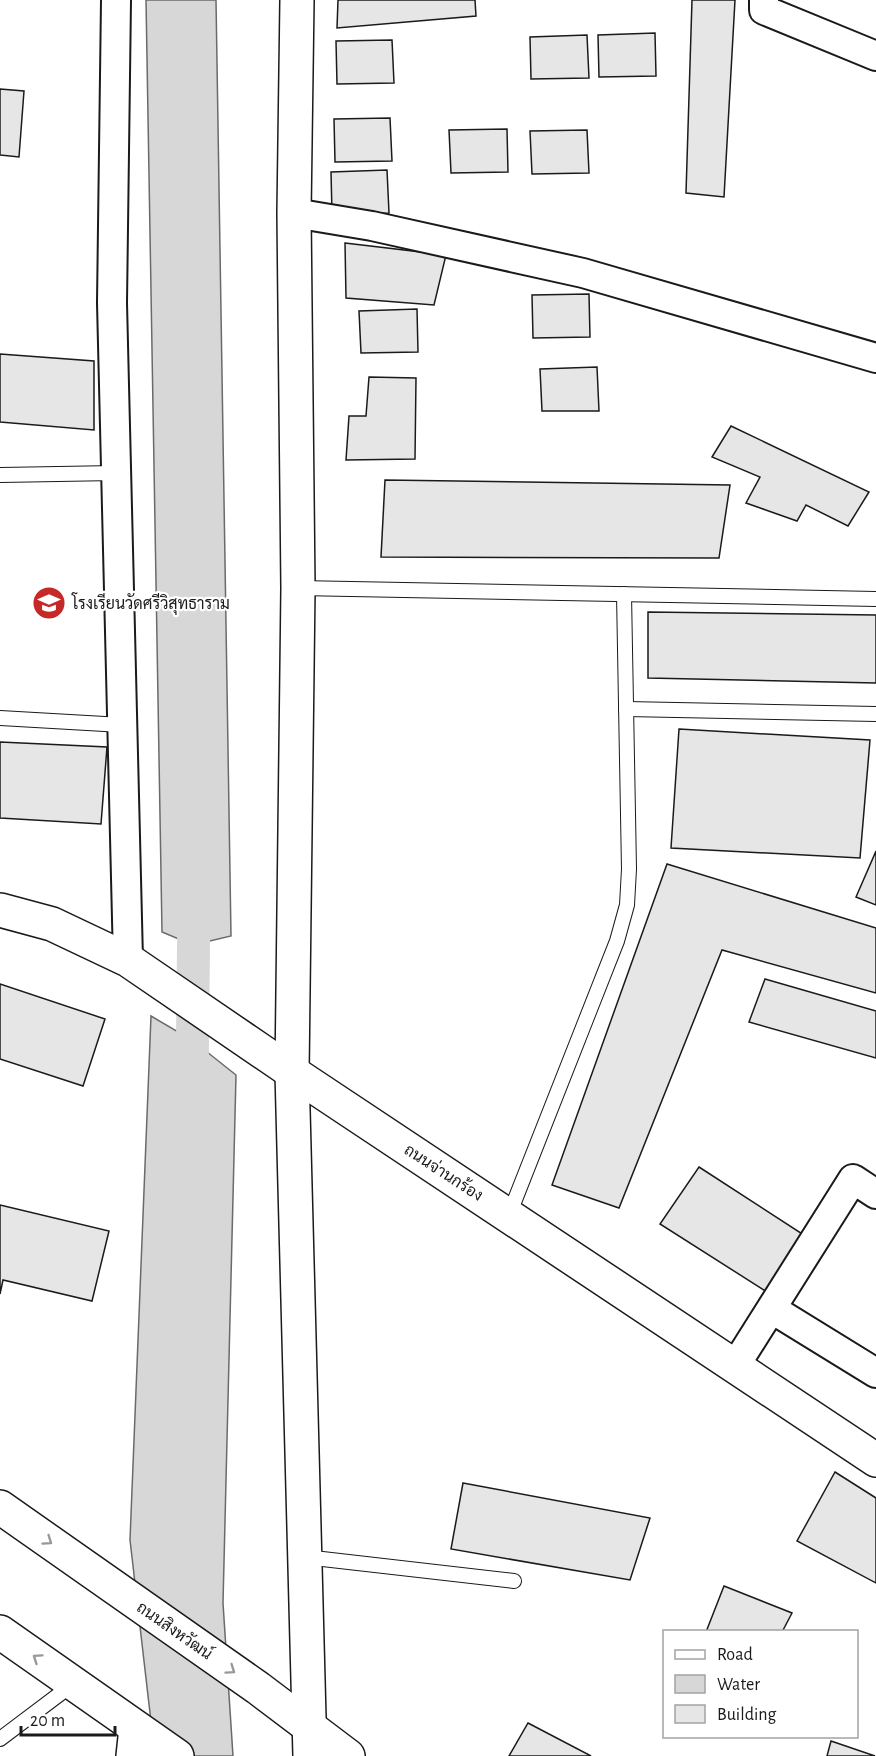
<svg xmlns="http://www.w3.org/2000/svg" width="876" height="1756" font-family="'Alegreya Sans',Sarabun,sans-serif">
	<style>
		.water { fill: #d7d7d7; stroke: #6a6a6a; stroke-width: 1.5 }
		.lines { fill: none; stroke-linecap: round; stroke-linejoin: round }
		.canal { stroke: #d7d7d7; stroke-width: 33 }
		.building { fill: #e6e6e6; stroke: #1a1a1a; stroke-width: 1.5 }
		.service-casing { stroke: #1a1a1a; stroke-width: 16 }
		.minor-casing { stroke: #1a1a1a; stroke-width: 32 }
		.tertiary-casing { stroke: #1a1a1a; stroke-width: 36 }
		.primary-casing { stroke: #1a1a1a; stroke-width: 36 }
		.service { stroke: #fff; stroke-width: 14 }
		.minor { stroke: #fff; stroke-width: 28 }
		.tertiary { stroke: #fff; stroke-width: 33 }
		.primary { stroke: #fff; stroke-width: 33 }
		.oneway { stroke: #989898 }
		.labels { text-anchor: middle; stroke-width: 4.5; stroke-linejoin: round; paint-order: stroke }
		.poi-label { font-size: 16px; fill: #1a1a1a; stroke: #fff; text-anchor: start }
		.street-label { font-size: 16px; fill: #1a1a1a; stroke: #fff }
	</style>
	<rect width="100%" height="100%" fill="#fff"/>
	<!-- water -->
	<g class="water">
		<path d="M 146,0 L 216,0 L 231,936 L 193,945 L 162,932 Z"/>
		<path d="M 151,1016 L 192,1040 L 236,1075 L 223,1603 L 233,1756 L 155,1756 L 130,1540 Z"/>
	</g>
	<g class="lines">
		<!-- canal -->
		<path class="canal" d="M 192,1085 L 194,900"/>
	</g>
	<!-- building -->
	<g class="building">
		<path d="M 338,0 L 475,0 L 476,16 L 337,28 Z"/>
		<path d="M 692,0 L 735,0 L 724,197 L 686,193 Z"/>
		<path d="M 655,33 L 656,76 L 599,77 L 598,35 Z"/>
		<path d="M 587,35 L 589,78 L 531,79 L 530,37 Z"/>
		<path d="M 392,40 L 394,83 L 337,84 L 336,41 Z"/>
		<path d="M 0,89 L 24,91 L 19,157 L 0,155 Z"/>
		<path d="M 390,118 L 392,161 L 335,162 L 334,119 Z"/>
		<path d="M 507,129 L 508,172 L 451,173 L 449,130 Z"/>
		<path d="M 587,130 L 589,173 L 532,174 L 530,131 Z"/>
		<path d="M 387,170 L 389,213 L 332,214 L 331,172 Z"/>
		<path d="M 345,243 L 446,255 L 434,305 L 346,298 Z"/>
		<path d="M 589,294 L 590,337 L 533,338 L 532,295 Z"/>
		<path d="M 417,309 L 418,352 L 361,353 L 359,311 Z"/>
		<path d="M 0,354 L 94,361 L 94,430 L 0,422 Z"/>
		<path d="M 597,367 L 599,411 L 542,411 L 540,369 Z"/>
		<path d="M 369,377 L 416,378 L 415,459 L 346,460 L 349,416 L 366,416 Z"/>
		<path d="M 731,426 L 869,492 L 848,526 L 806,505 L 797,521 L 746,503 L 760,477 L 712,457 Z"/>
		<path d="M 385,480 L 730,485 L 719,558 L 381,557 Z"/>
		<path d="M 648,612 L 876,615 L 876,683 L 648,678 Z"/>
		<path d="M 679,729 L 870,740 L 860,858 L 671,848 Z"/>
		<path d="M 0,742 L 107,747 L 101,824 L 0,818 Z"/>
		<path d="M 876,851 L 876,905 L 856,897 Z"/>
		<path d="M 667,864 L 876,928 L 876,993 L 722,950 L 619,1208 L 552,1185 Z"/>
		<path d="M 765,979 L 876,1011 L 876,1058 L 749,1022 Z"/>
		<path d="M 0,984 L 105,1019 L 83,1086 L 0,1059 Z"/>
		<path d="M 699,1167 L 807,1237 L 767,1292 L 660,1224 Z"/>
		<path d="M 0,1205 L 109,1231 L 92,1301 L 3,1280 L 0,1294 Z"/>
		<path d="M 835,1472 L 876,1498 L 876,1583 L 797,1541 Z"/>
		<path d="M 463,1483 L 650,1518 L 630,1580 L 451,1549 Z"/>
		<path d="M 724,1586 L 792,1613 L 782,1632 L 706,1632 Z"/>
		<path d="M 528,1723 L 591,1756 L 509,1756 Z"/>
		<path d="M 831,1741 L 875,1756 L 827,1756 Z"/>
	</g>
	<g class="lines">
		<defs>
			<g id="service">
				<path d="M 0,475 L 116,473"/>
				<path d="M 298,588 L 876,599"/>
				<path d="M 626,709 L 876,714"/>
				<path d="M 0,718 L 122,725"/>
				<path d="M 509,1215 L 617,941 L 627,905 L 629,869 L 624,594"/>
				<path d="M 305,1557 L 514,1581"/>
				<path d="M 0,1739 L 73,1684"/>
			</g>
			<g id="minor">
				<path d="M 116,0 L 112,303 L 128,960"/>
				<path d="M 764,0 L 764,10 L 876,56"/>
				<path d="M 294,213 L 372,226 L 583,273 L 876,358"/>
				<path d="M 772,1309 L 876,1373"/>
				<path d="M 735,1366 L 853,1179 L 876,1194"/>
			</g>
			<g id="tertiary">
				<path d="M 297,0 L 294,213 L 298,588 L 292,1072 L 310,1756"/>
				<path d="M 0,910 L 52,924 L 128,960 L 292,1072 L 876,1460"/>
				<path d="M 133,1756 L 136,1728"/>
			</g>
			<g id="primary">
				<path d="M 0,1507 L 258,1688 L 348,1756"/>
				<path d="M 0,1632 L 177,1756"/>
			</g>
		</defs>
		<!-- service casing -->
		<use href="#service" class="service-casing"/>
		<!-- minor casing -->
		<use href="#minor" class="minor-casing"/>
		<!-- tertiary casing -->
		<use href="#tertiary" class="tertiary-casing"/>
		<!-- primary casing -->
		<use href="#primary" class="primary-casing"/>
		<!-- service -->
		<use href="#service" class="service"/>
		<!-- minor -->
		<use href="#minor" class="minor"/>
		<!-- tertiary -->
		<use href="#tertiary" class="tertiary"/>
		<!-- primary -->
		<use href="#primary" class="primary"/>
	</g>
	<!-- one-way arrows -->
	<defs><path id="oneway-chevron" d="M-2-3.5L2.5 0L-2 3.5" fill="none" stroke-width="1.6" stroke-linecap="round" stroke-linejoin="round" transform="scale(1.5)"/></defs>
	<g class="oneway">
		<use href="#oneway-chevron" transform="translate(48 1541) rotate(35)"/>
		<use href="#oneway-chevron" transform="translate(37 1658) rotate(-145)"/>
		<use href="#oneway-chevron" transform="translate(231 1670) rotate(35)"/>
	</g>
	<!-- icons -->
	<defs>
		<symbol id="school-disc" viewBox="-11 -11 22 22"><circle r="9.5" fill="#c62828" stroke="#fff"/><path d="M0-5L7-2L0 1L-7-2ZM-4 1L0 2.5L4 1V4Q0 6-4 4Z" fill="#fff"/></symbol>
	</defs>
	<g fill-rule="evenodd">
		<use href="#school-disc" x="30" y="584" width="38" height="38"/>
	</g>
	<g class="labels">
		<!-- poi labels -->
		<g class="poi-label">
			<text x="72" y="609">โรงเรียนวัดศรีวิสุทธาราม</text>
		</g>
		<!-- street labels -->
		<g class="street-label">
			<text transform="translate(444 1172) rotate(33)" y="6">ถนนจ่านกร้อง</text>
			<text transform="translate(175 1630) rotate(35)" y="6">ถนนสิงหวัฒน์</text>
		</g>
	</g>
	<!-- legend -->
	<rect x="663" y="1630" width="195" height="108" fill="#ffffff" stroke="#a3a3a3" stroke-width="1.5"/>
	<rect x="675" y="1650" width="30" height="9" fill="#ffffff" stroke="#a3a3a3" stroke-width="1.5"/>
	<text x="717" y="1660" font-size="18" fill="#1a1a1a">Road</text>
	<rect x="675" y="1675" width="30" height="18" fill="#d7d7d7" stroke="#a3a3a3" stroke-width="1.5"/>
	<text x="717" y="1690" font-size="18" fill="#1a1a1a">Water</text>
	<rect x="675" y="1705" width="30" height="18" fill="#e6e6e6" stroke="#a3a3a3" stroke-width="1.5"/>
	<text x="717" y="1720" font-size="18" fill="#1a1a1a">Building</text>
	<!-- scale -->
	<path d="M21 1726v9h94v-9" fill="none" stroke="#1a1a1a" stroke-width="3"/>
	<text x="30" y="1726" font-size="18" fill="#1a1a1a" stroke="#ffffff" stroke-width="4.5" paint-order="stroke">20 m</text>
</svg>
